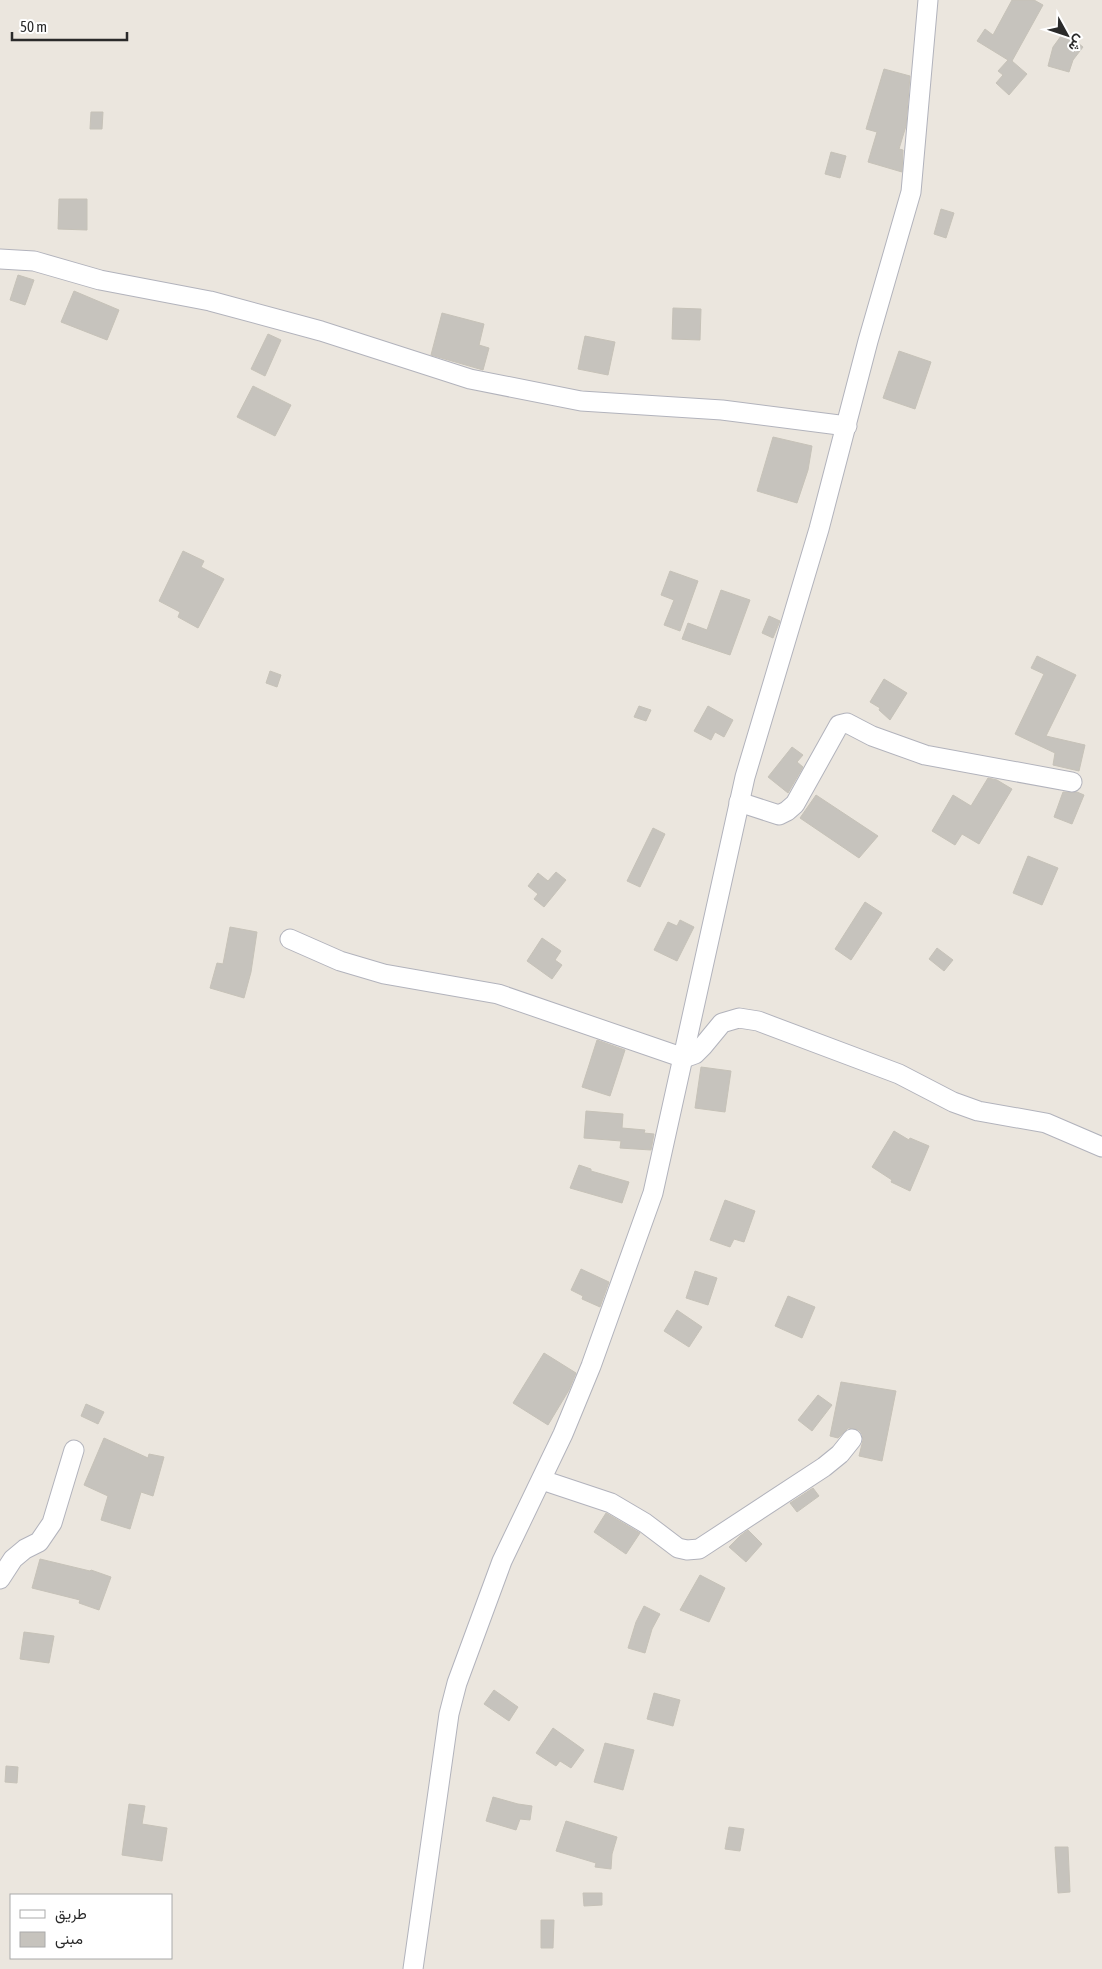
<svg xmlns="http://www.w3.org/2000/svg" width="1102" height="1969" font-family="'Asap Condensed',Vazirmatn,sans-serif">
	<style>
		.building { fill: #c6c3bd; stroke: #c6c2b8 }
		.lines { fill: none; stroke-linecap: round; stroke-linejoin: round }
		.minor-casing { stroke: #b2b3bc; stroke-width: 21 }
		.minor { stroke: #fff; stroke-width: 19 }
	</style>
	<rect width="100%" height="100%" fill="#ebe6de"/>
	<!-- building -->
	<g class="building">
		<path d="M 1012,0 L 1034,0 L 1043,5 L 1012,61 L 1027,74 L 1009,95 L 996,83 L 1003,75 L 998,71 L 1008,60 L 977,41 L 985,29 L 993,35 Z"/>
		<path d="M 1064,32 L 1083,47 L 1073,60 L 1069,72 L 1048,66 L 1053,47 Z"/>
		<path d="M 884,69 L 910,76 L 906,126 L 899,149 L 903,150 L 902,172 L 868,162 L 877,132 L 866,129 Z"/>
		<path d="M 91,112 L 103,112 L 102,129 L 90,129 Z"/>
		<path d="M 831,152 L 846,156 L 840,178 L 825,174 Z"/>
		<path d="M 59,199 L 87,199 L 87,230 L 58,229 Z"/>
		<path d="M 941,209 L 954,213 L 946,238 L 934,234 Z"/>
		<path d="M 18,275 L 34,280 L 25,305 L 10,300 Z"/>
		<path d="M 74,291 L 119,310 L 107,340 L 61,322 Z"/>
		<path d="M 673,308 L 701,309 L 700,340 L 672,339 Z"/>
		<path d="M 442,313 L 484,324 L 479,345 L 489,348 L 483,370 L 431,355 Z"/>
		<path d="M 268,334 L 281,340 L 265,376 L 251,369 Z"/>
		<path d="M 585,336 L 615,342 L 608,375 L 578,369 Z"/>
		<path d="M 899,351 L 931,362 L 915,409 L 883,398 Z"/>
		<path d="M 253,386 L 291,405 L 275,436 L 237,417 Z"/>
		<path d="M 773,437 L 812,446 L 808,470 L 797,503 L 757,491 Z"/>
		<path d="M 183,551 L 204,561 L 201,567 L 224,579 L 198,628 L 178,617 L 180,612 L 159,601 Z"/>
		<path d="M 670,571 L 698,581 L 680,631 L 664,625 L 674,600 L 661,595 Z"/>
		<path d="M 721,590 L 750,600 L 730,655 L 682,639 L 688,623 L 707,630 Z"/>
		<path d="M 769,616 L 780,621 L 773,638 L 762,633 Z"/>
		<path d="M 1037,656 L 1076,675 L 1046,736 L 1085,745 L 1079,771 L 1053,765 L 1055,753 L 1015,734 L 1044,674 L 1031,668 Z"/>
		<path d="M 270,671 L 281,675 L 277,687 L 266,683 Z"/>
		<path d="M 884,679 L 907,693 L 890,720 L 879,710 L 880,708 L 870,702 Z"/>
		<path d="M 639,706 L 651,710 L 646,721 L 634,717 Z"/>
		<path d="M 708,706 L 733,720 L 724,737 L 715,732 L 711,740 L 694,731 Z"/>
		<path d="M 792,747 L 803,755 L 797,762 L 803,767 L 788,793 L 768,777 Z"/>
		<path d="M 988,778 L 997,780 L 1012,789 L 979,844 L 962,834 L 955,845 L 932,831 L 953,795 L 971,806 Z"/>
		<path d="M 1063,792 L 1077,792 L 1084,795 L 1072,824 L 1054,817 Z"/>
		<path d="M 816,795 L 878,836 L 859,858 L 800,818 Z"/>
		<path d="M 653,828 L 665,834 L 640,887 L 627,881 Z"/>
		<path d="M 1028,856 L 1058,868 L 1042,905 L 1013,893 Z"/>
		<path d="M 556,872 L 566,880 L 544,907 L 534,899 L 538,894 L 528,886 L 538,873 L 548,881 Z"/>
		<path d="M 865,902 L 882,913 L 851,960 L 835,949 Z"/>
		<path d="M 680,920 L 694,927 L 677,961 L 654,950 L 668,922 L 677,926 Z"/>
		<path d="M 230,927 L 257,932 L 251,972 L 244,998 L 210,988 L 217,963 L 223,964 Z"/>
		<path d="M 542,938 L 561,951 L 555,960 L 562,965 L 552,979 L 527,961 Z"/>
		<path d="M 937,948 L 953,960 L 944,971 L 929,959 Z"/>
		<path d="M 597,1040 L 625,1050 L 610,1096 L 582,1087 Z"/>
		<path d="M 701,1067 L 731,1071 L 725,1112 L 695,1108 Z"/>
		<path d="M 586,1111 L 623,1114 L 622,1128 L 645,1130 L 644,1133 L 654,1134 L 651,1150 L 620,1148 L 621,1141 L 584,1138 Z"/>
		<path d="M 894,1131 L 909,1140 L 910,1138 L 929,1146 L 910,1191 L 891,1182 L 892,1180 L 872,1167 Z"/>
		<path d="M 579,1165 L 591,1169 L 591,1171 L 629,1182 L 622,1203 L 570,1188 Z"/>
		<path d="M 725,1200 L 755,1211 L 744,1242 L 734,1239 L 730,1247 L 710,1240 Z"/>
		<path d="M 581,1269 L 609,1282 L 600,1307 L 582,1299 L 583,1296 L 571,1290 Z"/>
		<path d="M 695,1271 L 717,1278 L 708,1305 L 686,1298 Z"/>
		<path d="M 788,1296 L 815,1307 L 802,1338 L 775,1326 Z"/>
		<path d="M 677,1310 L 702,1327 L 689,1347 L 664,1331 Z"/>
		<path d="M 544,1353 L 576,1373 L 569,1390 L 548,1425 L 513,1403 Z"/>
		<path d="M 841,1382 L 896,1391 L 882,1461 L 859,1456 L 863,1440 L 862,1434 L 859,1430 L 848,1428 L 838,1438 L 830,1436 Z"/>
		<path d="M 818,1395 L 832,1405 L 812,1431 L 798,1420 Z"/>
		<path d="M 86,1404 L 104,1412 L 98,1424 L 81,1416 Z"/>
		<path d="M 104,1438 L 148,1458 L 149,1454 L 164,1457 L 153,1496 L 141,1492 L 130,1529 L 101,1520 L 108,1496 L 84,1485 Z"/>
		<path d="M 813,1488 L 819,1496 L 797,1512 L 790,1503 Z"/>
		<path d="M 606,1513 L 640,1533 L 626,1554 L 594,1532 Z"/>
		<path d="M 748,1530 L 762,1544 L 746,1562 L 729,1547 L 740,1536 Z"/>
		<path d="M 40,1559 L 90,1571 L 91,1570 L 111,1577 L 99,1610 L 79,1603 L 80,1600 L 32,1588 Z"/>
		<path d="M 700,1575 L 725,1588 L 709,1622 L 680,1610 Z"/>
		<path d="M 644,1606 L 660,1614 L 652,1629 L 645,1653 L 628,1648 L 636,1622 Z"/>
		<path d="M 24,1632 L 54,1636 L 49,1663 L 20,1659 Z"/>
		<path d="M 494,1690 L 518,1707 L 509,1721 L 484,1704 Z"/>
		<path d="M 654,1693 L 680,1700 L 673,1726 L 647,1719 Z"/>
		<path d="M 553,1728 L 584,1750 L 571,1768 L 560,1761 L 556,1766 L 536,1753 Z"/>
		<path d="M 605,1743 L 634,1750 L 623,1790 L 594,1782 Z"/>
		<path d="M 6,1766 L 18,1767 L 17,1783 L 5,1782 Z"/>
		<path d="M 493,1797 L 518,1804 L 532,1806 L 530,1820 L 520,1819 L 516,1830 L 486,1821 Z"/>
		<path d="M 129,1804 L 145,1806 L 142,1824 L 167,1828 L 162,1861 L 122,1855 Z"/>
		<path d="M 566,1821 L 617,1837 L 612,1854 L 611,1869 L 595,1867 L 596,1863 L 556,1851 Z"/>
		<path d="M 729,1827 L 744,1829 L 740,1851 L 725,1849 Z"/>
		<path d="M 1055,1847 L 1068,1847 L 1070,1892 L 1058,1893 Z"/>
		<path d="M 583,1893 L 602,1893 L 602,1905 L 584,1906 Z"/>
		<path d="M 541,1920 L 554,1920 L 553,1948 L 541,1948 Z"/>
	</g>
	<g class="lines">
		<defs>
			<g id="minor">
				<path d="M 0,259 L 34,261 L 100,280 L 210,301 L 321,331 L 470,379 L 581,401 L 722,410 L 847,426"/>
				<path d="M 739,802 L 779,815 L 787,811 L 795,804 L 839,725 L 847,723 L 872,736 L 925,755 L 1072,782"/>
				<path d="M 290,939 L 340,961 L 384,974 L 498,994 L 684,1058 L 695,1054 L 703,1046 L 722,1023 L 739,1018 L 758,1021 L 899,1074 L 953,1102 L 978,1111 L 1046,1123 L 1102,1147"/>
				<path d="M 542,1480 L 611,1503 L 645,1523 L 678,1548 L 687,1550 L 699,1549 L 824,1467 L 840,1454 L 852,1439"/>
				<path d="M 0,1579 L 13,1559 L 25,1549 L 39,1542 L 52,1523 L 74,1450"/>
				<path d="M 413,1969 L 449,1714 L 457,1683 L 502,1561 L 563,1434 L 591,1366 L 653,1193 L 745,777 L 819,529 L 868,341 L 911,192 L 928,0"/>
			</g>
		</defs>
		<!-- minor casing -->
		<use href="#minor" class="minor-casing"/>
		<!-- minor -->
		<use href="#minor" class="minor"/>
	</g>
	<!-- legend -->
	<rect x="10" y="1894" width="162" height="65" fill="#ffffff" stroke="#aaaaaa"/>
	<rect x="20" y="1910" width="25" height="8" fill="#ffffff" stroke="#aaaaaa"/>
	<text x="55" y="1919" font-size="15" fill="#2a2a2a">طريق</text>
	<rect x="20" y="1932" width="25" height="15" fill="#c6c3bd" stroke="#aaaaaa"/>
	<text x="55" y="1944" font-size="15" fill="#2a2a2a">مبنى</text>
	<!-- north arrow -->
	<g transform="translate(1067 35) rotate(130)" stroke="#ffffff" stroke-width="4" paint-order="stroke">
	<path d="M0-4L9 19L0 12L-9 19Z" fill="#2a2a2a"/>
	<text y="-8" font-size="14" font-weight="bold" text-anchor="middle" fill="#2a2a2a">ش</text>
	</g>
	<!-- scale -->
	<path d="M12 32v8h115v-8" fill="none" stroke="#2a2a2a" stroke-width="2.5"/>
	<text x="20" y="32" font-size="15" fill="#2a2a2a" stroke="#ffffff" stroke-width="4" paint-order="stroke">50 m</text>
</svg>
